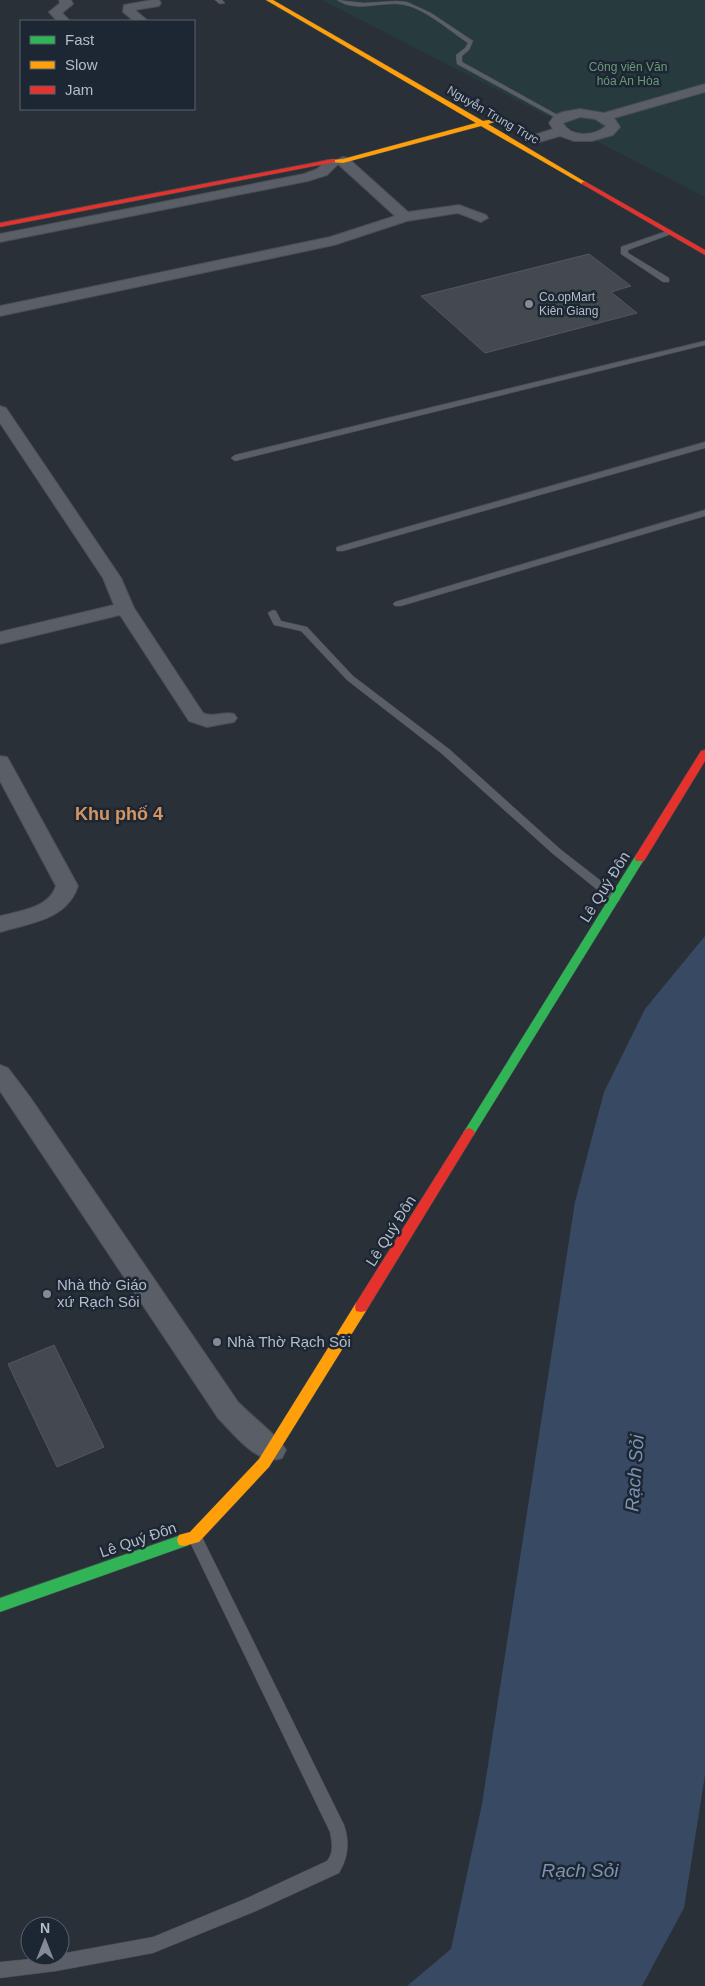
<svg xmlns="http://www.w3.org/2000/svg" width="705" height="1986" font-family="Arial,sans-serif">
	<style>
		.green { fill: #273a3e }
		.water { fill: #384963 }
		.building { fill: #444950; stroke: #52575f }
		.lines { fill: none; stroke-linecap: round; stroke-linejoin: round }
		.lane-casing { stroke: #484c53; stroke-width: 1 }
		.street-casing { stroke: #484c53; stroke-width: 2 }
		.fast-casing { stroke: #484c53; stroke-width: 1 }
		.slow-casing { stroke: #484c53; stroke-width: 1 }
		.jam-casing { stroke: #484c53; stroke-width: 1 }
		.lane { fill: #5a5e66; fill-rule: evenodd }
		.street { fill: #5a5e66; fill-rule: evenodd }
		.fast { fill: #30b455; fill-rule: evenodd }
		.slow { fill: #ff9f0a; fill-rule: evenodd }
		.jam { fill: #e5322d; fill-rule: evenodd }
		.poi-dot { fill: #848b96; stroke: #1d2633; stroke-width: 2 }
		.labels { text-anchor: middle; stroke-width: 5; stroke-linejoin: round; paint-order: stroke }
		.far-park-label { font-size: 12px; fill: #6b9a76; stroke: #1d2633 }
		.far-street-label { font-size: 12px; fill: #b4bcc9; stroke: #1d2633 }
		.far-poi-label { font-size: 12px; fill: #b4bcc9; stroke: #1d2633; text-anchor: start }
		.street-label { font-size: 15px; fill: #b4bcc9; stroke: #1d2633 }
		.poi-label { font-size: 15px; fill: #b4bcc9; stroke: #1d2633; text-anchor: start }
		.quarter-label { font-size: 18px; font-weight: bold; fill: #d59563; stroke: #1d2633 }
		.near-water-label { font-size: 19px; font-style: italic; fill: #7c92b1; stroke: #1d2633 }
	</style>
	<rect width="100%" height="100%" fill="#2a3038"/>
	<!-- green -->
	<path class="green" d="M 322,0 L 705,0 L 705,197 Z"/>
	<!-- water -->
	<path class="water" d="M 705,936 L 705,1775 L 684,1908 L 642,1986 L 407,1986 L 451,1949 L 482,1804 L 575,1202 L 604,1092 L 645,1009 Z"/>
	<!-- building -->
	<g class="building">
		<path d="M 589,254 L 631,286 L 611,292 L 637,313 L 485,353 L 421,296 Z"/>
		<path d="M 54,1345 L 104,1447 L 57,1467 L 8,1364 Z"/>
	</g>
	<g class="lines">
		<defs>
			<g id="lane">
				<path d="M 215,0 L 222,0 L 225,3 L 220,4 Z"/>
				<path d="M 337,0 L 364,3 L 397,1 L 407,2 L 431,13 L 473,41 L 469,50 L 462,56 L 462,62 L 563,118 L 558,119 L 457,64 L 456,55 L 465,48 L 468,43 C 450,31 425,9 405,5 C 383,0 357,14 337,0 Z"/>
				<path d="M 667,231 L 674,233 L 628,250 L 628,253 L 669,278 L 669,282 L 663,282 L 621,254 L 621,247 Z"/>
				<path d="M 705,341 L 705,345 L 235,461 L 231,458 L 235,455 Z"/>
				<path d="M 705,442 L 705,448 L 343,551 L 337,551 L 336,549 L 337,547 Z"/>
				<path d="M 705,510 L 705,516 L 401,606 L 395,606 L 393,604 L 395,602 Z"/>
				<path d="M 273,610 L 276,611 L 281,621 L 307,627 L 353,676 L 449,749 L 560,849 L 619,895 L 620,898 L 619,901 L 611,901 L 552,853 L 441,753 L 347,680 L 301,631 L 274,625 L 268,613 Z"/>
				<path d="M 195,1532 L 200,1533 L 344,1825 C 350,1842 348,1858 339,1873 L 256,1911 L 153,1953 L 56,1971 L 0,1978 L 0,1962 L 60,1956 L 60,1954 L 153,1937 L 245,1899 L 327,1861 C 334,1852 332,1843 330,1832 L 188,1538 L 190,1533 Z"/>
			</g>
			<g id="street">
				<path d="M 59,0 L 71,0 L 73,4 L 62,13 L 70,21 L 57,21 L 49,12 L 60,3 Z"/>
				<path d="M 152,0 L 159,0 L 161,3 L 159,6 L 135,10 L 148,21 L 134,21 L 123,12 L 124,5 Z"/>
				<path d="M 705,84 L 705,92 L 614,118 L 620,127 L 613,135 L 592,141 L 574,141 L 560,136 L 536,143 L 529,139 L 531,136 L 553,129 L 549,123 L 555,115 L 563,112 L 580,109 L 604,113 ZM 580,117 L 595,119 L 606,126 C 595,136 571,138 563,123 Z"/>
				<path d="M 343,157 L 348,158 L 408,212 L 459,205 L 486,215 L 488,218 L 481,222 L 458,213 L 407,221 L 334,245 L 0,316 L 0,306 L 330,237 L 395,216 L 338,164 L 327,175 L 308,181 L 0,242 L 0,234 L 304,174 L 317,169 L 327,160 L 337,160 Z"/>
				<path d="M 0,406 L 6,408 L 121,578 L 134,608 L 203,713 C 213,718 223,711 234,714 L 237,718 L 234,722 L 207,727 L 189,721 L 120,615 L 0,644 L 0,632 L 114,605 L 103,578 L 0,423 Z"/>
				<path d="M 0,756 L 7,757 L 10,762 L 78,886 C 67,920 30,923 0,932 L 0,916 C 20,911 49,908 56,886 L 0,781 Z"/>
				<path d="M 0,1065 L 8,1068 L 30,1097 L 238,1402 C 250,1415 279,1436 286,1450 L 282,1458 C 258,1467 234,1434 218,1418 L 0,1091 Z"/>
			</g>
			<g id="fast">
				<path d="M 640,854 L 645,858 L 473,1136 L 465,1136 L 463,1133 L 465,1130 L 636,855 Z"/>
				<path d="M 184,1534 L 189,1535 L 191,1540 L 189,1545 L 0,1612 L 0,1598 Z"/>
			</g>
			<g id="slow">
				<path d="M 266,0 L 273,0 L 483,121 L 505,117 L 505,119 L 488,124 L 587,183 L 582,184 L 481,126 L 343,163 L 331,162 L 331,160 L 343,159 L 476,123 Z"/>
				<path d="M 361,1302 L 366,1303 L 367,1307 L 366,1311 L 269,1467 L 199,1542 L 184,1546 L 179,1545 L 177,1540 L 179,1535 L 190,1532 L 259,1459 L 356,1303 Z"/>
			</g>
			<g id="jam">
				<path d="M 333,159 L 335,160 L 335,162 L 0,227 L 0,223 Z"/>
				<path d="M 582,182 L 586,182 L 705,250 L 705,255 L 582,184 Z"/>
				<path d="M 705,750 L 705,761 L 644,861 L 636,861 L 635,858 L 636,855 L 701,751 Z"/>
				<path d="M 469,1128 L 473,1130 L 475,1133 L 473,1136 L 366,1311 L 361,1312 L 356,1311 L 355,1307 L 356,1303 L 465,1130 Z"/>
			</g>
		</defs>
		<!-- lane casing -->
		<use href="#lane" class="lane-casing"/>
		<!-- street casing -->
		<use href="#street" class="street-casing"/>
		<!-- fast casing -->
		<use href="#fast" class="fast-casing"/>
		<!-- slow casing -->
		<use href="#slow" class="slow-casing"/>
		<!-- jam casing -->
		<use href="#jam" class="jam-casing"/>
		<!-- lane -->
		<use href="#lane" class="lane"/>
		<!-- street -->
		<use href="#street" class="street"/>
		<!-- fast -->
		<use href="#fast" class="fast"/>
		<!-- slow -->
		<use href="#slow" class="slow"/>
		<!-- jam -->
		<use href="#jam" class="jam"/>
	</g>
	<!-- markers -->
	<g class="poi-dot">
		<circle cx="529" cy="304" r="5"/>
		<circle cx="47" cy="1294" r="5"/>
		<circle cx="217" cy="1342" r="5"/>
	</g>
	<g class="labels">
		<!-- far-park labels -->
		<g class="far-park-label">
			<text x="628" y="71">Công viên Văn<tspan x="628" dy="14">hóa An Hòa</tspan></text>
		</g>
		<!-- far-street labels -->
		<g class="far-street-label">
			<text transform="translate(493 115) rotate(30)" y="4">Nguyễn Trung Trực</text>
		</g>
		<!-- far-poi labels -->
		<g class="far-poi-label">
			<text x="539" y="301">Co.opMart<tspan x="539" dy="14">Kiên Giang</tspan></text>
		</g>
		<!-- street labels -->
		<g class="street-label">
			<text transform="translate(605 887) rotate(-58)" y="5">Lê Quý Đôn</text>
			<text transform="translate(391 1231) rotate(-58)" y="5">Lê Quý Đôn</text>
			<text transform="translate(138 1540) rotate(-19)" y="5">Lê Quý Đôn</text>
		</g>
		<!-- poi labels -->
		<g class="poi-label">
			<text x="57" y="1290">Nhà thờ Giáo<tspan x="57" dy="17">xứ Rạch Sỏi</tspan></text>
			<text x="227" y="1347">Nhà Thờ Rạch Sỏi</text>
		</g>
		<!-- quarter labels -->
		<g class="quarter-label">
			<text x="119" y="820">Khu phố 4</text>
		</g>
		<!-- near-water labels -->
		<g class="near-water-label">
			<text transform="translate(634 1473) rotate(-86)" y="7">Rạch Sỏi</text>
			<text x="580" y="1877">Rạch Sỏi</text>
		</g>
	</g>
	<!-- legend -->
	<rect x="20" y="20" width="175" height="90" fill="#1d2633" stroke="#59626f"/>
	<rect x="30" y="36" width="25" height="8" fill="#30b455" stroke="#59626f"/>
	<text x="65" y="45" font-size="15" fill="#b4bcc9">Fast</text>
	<rect x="30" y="61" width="25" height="8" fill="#ff9f0a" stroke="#59626f"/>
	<text x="65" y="70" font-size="15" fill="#b4bcc9">Slow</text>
	<rect x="30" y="86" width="25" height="8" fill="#e5322d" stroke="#59626f"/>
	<text x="65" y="95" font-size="15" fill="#b4bcc9">Jam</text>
	<!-- north arrow -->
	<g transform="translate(45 1941)"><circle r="24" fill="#1d2633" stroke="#59626f"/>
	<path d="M0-4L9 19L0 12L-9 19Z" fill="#848b96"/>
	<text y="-8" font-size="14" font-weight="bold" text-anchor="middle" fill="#b4bcc9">N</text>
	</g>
</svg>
